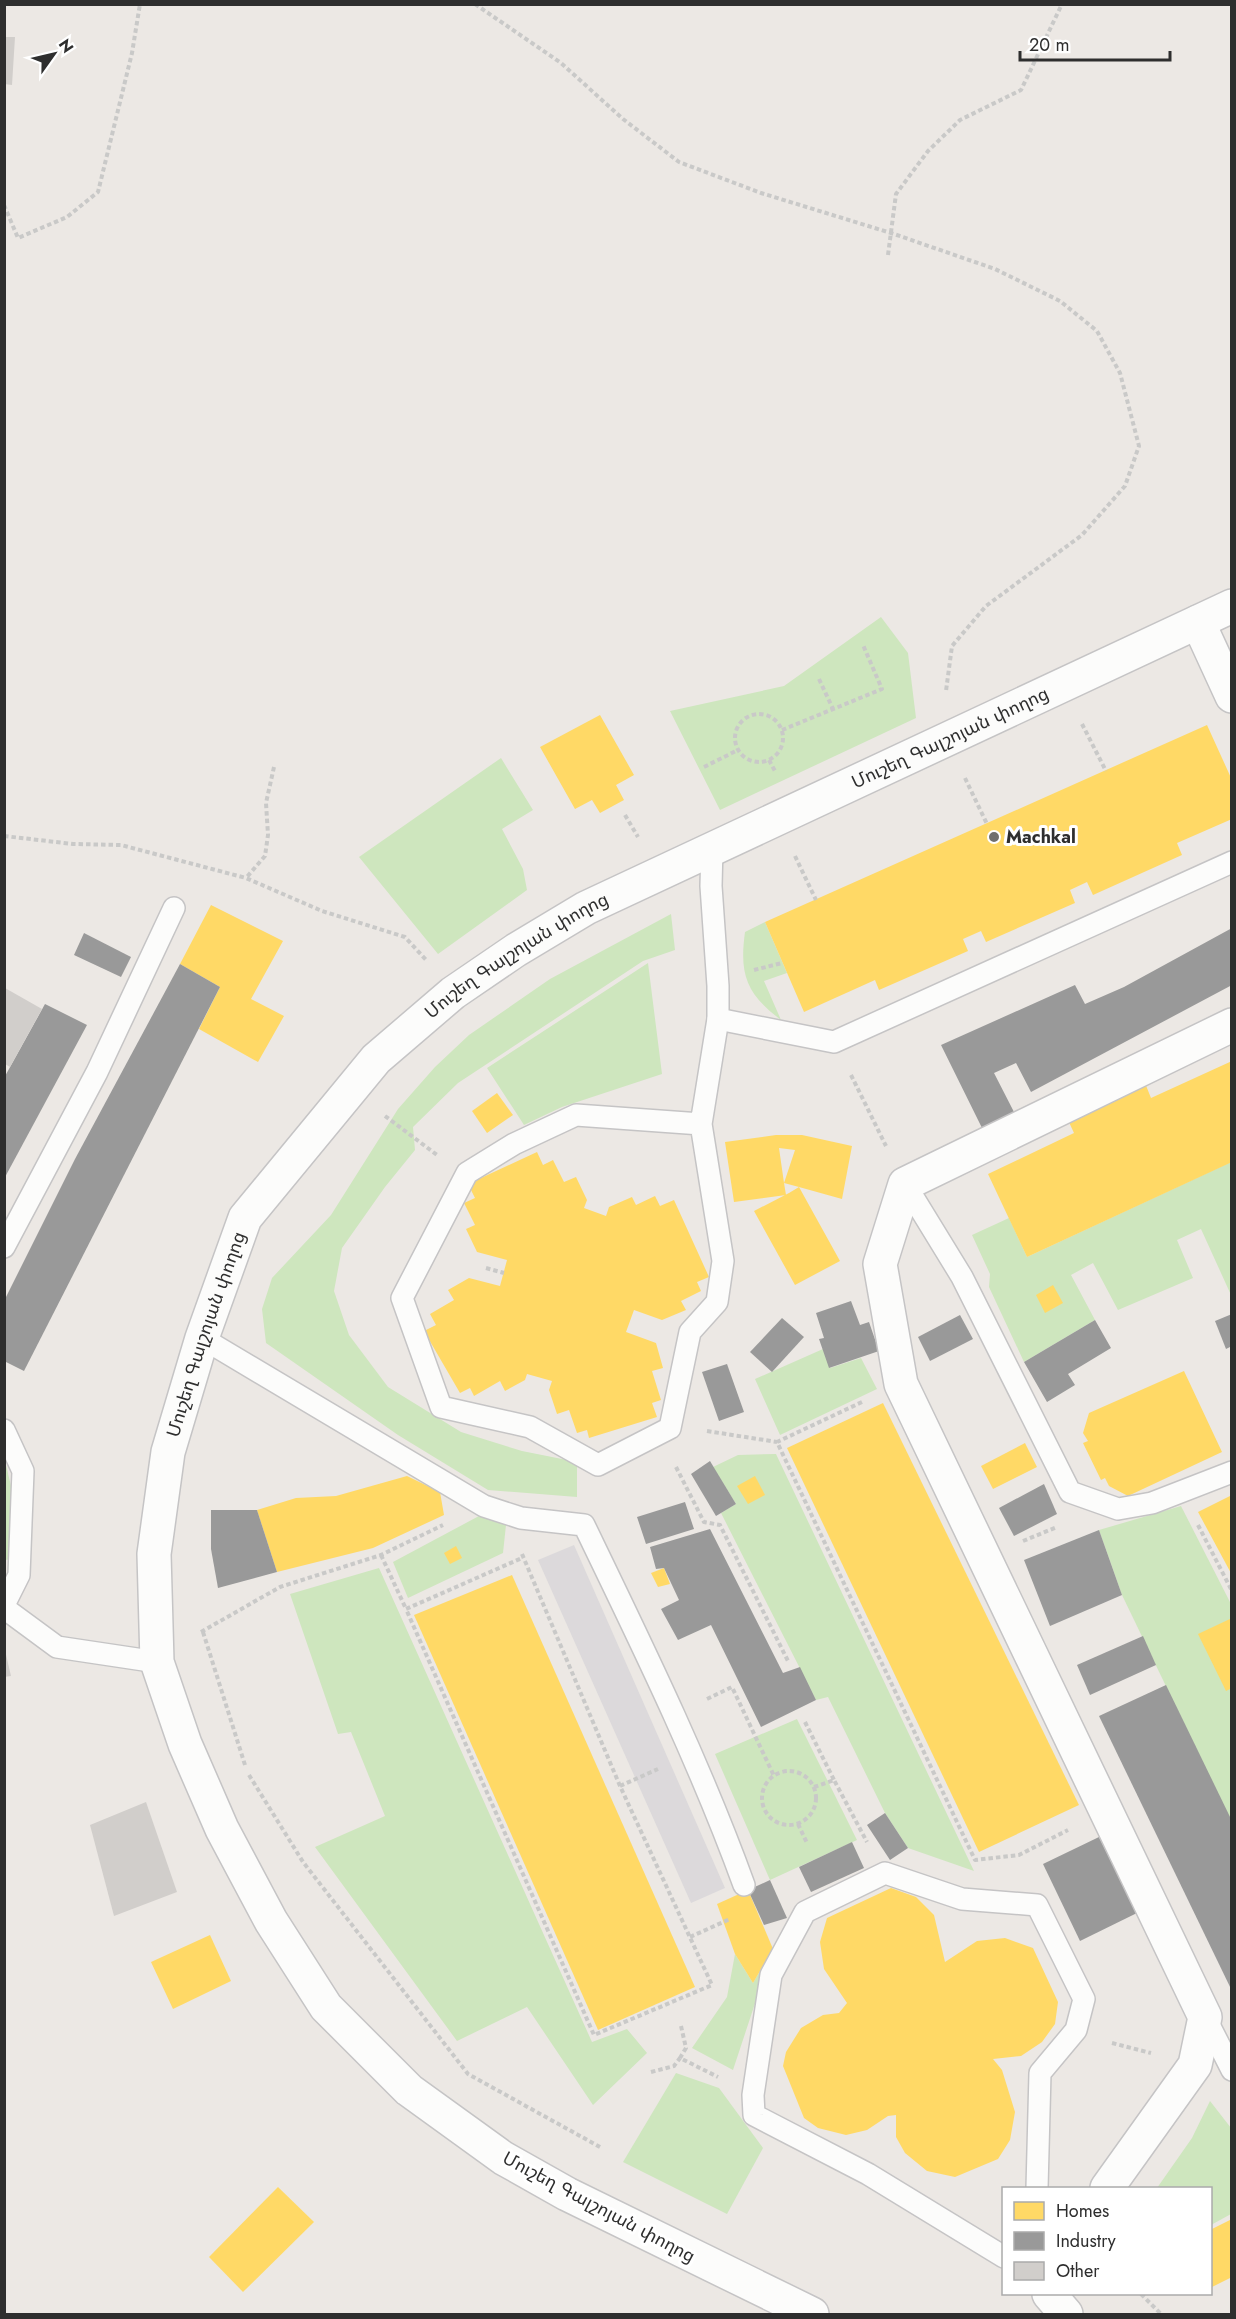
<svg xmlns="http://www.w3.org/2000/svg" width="1236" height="2319" font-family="Jost,'Noto Sans Armenian',sans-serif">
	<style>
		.industrial { fill: #dcd9db }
		.green { fill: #cee6be }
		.homes { fill: #ffd966 }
		.industry { fill: #999 }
		.building { fill: #d1cecb }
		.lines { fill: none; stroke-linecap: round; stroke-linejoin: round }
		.lane-casing { stroke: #c5c4c5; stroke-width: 24 }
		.street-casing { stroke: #c5c4c5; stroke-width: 36 }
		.secondary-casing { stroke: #c5c4c5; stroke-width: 36 }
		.path { stroke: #c9c9c8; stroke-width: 4; stroke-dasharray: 4.5 3; stroke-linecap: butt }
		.lane { stroke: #fcfcfb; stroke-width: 21 }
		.street { stroke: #fcfcfb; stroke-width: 33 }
		.secondary { stroke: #fcfcfb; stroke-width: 33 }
		.poi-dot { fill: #706f6e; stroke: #fff; stroke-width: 2 }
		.labels { text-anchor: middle; stroke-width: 6; stroke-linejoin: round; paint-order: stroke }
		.street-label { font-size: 18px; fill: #2e2e2e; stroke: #fff }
		.poi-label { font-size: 18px; font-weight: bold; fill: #2e2e2e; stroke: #fff; text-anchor: start }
	</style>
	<rect width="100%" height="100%" fill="#ece8e4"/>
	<!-- industrial -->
	<path class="industrial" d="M 574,1545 L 725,1888 L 691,1903 L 538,1560 Z"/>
	<!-- green -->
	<g class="green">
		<path d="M 881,617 L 908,653 L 916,718 L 720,810 L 670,711 L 784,686 Z"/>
		<path d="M 501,758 L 533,810 L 502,829 L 523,869 L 527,890 L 438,954 L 359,857 Z"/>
		<path d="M 671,914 L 675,950 L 643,961 L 458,1083 L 413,1127 L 415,1150 L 385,1187 L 342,1248 L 334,1291 L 349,1335 L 388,1387 L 461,1432 L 522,1451 L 577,1462 L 577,1497 L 488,1490 L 398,1435 L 266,1343 L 262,1309 L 272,1278 L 331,1215 L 398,1109 L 435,1067 L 469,1035 L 550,979 Z"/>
		<path d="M 765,922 L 787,973 L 764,981 L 781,1020 C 747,994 739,976 745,932 Z"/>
		<path d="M 648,963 L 662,1074 L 562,1107 L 524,1125 L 487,1068 Z"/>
		<path d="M 1231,1162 L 1231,1295 L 1201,1229 L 1177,1240 L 1193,1278 L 1118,1310 L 1093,1263 L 1071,1275 L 1095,1320 L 1024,1362 L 989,1287 L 990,1274 L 972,1235 L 1009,1218 L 1027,1257 Z"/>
		<path d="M 823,1349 L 830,1368 L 861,1358 L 877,1389 L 780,1435 L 755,1379 Z"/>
		<path d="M 776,1454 L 974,1871 L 908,1848 L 885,1813 L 828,1697 L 816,1700 L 721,1513 L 736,1504 L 713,1467 L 738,1455 Z"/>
		<path d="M 4,1457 L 14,1498 L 12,1559 L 5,1560 Z"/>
		<path d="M 1181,1506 L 1231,1604 L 1231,1821 L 1122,1595 L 1099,1530 Z"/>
		<path d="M 479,1516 L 506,1525 L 503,1553 L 408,1598 L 393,1562 Z"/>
		<path d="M 379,1568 L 592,2042 L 627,2029 L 647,2053 L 593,2105 L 527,2007 L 457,2041 L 315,1847 L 385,1816 L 351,1732 L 338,1734 L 290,1594 Z"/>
		<path d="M 797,1719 L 857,1840 L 770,1880 L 715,1754 Z"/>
		<path d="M 773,1949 L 733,2070 L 692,2048 L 727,1997 L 735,1954 L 753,1983 Z"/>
		<path d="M 676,2073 L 719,2088 L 763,2148 L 727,2214 L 623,2162 Z"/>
		<path d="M 1210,2101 L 1231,2128 L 1231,2214 L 1211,2225 L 1210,2188 L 1157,2188 L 1192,2138 Z"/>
	</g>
	<!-- homes -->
	<g class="homes">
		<path d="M 600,715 L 634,775 L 616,785 L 624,800 L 600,813 L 592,800 L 575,809 L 540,747 Z"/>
		<path d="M 1207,725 L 1232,780 L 1232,819 L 1177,843 L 1182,855 L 1093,895 L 1087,882 L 1070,890 L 1075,903 L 986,942 L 981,931 L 963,939 L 968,951 L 879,990 L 875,980 L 804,1012 L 765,922 Z"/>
		<path d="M 211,905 L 283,941 L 251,999 L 284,1016 L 258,1062 L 199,1029 L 220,987 L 180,964 Z"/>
		<path d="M 1232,1061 L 1232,1162 L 1027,1257 L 988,1174 L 1074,1133 L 1068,1120 L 1145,1083 L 1151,1098 Z"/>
		<path d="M 497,1093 L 513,1115 L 487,1133 L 472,1111 Z"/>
		<path d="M 776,1135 L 802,1135 L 852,1146 L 842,1199 L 799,1187 L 840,1261 L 795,1285 L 754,1211 L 789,1193 L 799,1187 L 784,1183 L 795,1150 L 779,1148 L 784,1183 L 786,1195 L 734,1202 L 725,1142 Z"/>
		<path d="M 537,1152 L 543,1165 L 553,1160 L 564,1182 L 576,1177 L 587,1200 L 584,1208 L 606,1216 L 609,1207 L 632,1197 L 636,1205 L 655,1196 L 660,1206 L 674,1200 L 709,1277 L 697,1282 L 701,1291 L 681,1301 L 686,1310 L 662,1320 L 634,1310 L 626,1332 L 656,1343 L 663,1368 L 652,1371 L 661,1400 L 652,1403 L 657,1417 L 589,1438 L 587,1430 L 577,1433 L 569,1410 L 557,1414 L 549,1390 L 552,1381 L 527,1374 L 525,1380 L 505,1391 L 500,1381 L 474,1396 L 470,1388 L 460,1393 L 424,1331 L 436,1325 L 430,1314 L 454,1300 L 448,1290 L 469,1278 L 500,1286 L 507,1260 L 477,1252 L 466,1229 L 475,1225 L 464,1203 L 475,1198 L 468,1184 Z"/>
		<path d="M 1053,1285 L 1063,1303 L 1045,1313 L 1036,1295 Z"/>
		<path d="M 1184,1371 L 1222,1452 L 1128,1496 L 1109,1486 L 1105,1478 L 1101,1480 L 1083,1443 L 1088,1441 L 1083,1433 L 1089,1413 Z"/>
		<path d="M 883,1403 L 1079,1805 L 979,1852 L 787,1448 Z"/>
		<path d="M 1025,1443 L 1037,1467 L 993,1489 L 981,1466 Z"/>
		<path d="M 407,1476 L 440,1492 L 444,1515 L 373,1548 L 277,1572 L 257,1510 L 296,1498 L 336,1496 Z"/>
		<path d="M 755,1476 L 765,1495 L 748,1504 L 737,1486 Z"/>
		<path d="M 1232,1495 L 1232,1575 L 1198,1512 Z"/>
		<path d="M 456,1546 L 462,1558 L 450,1564 L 444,1553 Z"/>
		<path d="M 664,1568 L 670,1584 L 658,1587 L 651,1573 Z"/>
		<path d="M 512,1575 L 695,1987 L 598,2030 L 414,1615 Z"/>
		<path d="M 1232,1618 L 1232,1688 L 1226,1691 L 1198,1634 Z"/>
		<path d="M 891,1888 L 916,1897 L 934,1915 L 945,1962 L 977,1941 L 1005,1938 L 1033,1948 L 1058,2002 L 1055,2024 L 1042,2042 L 1021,2056 L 993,2059 L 1002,2070 L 1015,2112 L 1010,2140 L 998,2159 L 955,2177 L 927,2171 L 905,2153 L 896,2137 L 896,2115 L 888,2116 L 867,2130 L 846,2135 L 818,2128 L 804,2118 L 783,2066 L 786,2052 L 801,2028 L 823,2015 L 839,2013 L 847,2003 L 824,1969 L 820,1942 L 827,1918 Z"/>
		<path d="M 748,1890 L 773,1949 L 753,1983 L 735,1954 L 717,1904 Z"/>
		<path d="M 210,1935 L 231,1981 L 173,2009 L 151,1962 Z"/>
		<path d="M 278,2187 L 314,2222 L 243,2292 L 209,2257 Z"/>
		<path d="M 1232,2219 L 1232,2277 L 1210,2288 L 1210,2230 Z"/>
	</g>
	<!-- industry -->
	<g class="industry">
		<path d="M 1232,928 L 1232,985 L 1031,1092 L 1016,1063 L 994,1073 L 1014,1112 L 982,1128 L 941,1045 L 1075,985 L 1085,1004 L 1124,987 Z"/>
		<path d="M 84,933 L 131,957 L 121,977 L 74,955 Z"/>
		<path d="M 180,964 L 220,987 L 24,1371 L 4,1361 L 4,1301 L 75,1159 Z"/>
		<path d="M 45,1004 L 87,1025 L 4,1179 L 4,1078 Z"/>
		<path d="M 851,1301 L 860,1325 L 869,1322 L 879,1351 L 829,1368 L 819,1339 L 824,1338 L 816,1313 Z"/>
		<path d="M 1232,1314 L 1232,1346 L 1226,1349 L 1215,1321 Z"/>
		<path d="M 960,1315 L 973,1339 L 930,1361 L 918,1337 Z"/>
		<path d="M 782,1318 L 804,1337 L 772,1372 L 750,1352 Z"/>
		<path d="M 1095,1320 L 1111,1348 L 1068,1374 L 1075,1385 L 1047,1402 L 1024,1362 Z"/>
		<path d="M 727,1364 L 744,1412 L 719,1421 L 702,1372 Z"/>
		<path d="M 710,1461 L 736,1504 L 716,1516 L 691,1474 Z"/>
		<path d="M 1044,1484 L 1057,1514 L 1014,1536 L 999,1508 Z"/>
		<path d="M 685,1502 L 694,1529 L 646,1544 L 637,1517 Z"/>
		<path d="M 211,1510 L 257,1510 L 277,1572 L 218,1588 L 211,1549 Z"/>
		<path d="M 710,1529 L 783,1673 L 800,1667 L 816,1700 L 761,1727 L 711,1625 L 678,1640 L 661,1609 L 679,1600 L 664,1568 L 656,1569 L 650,1547 Z"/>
		<path d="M 1099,1530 L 1122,1595 L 1050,1626 L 1024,1560 Z"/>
		<path d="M 1143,1636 L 1156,1665 L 1090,1695 L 1077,1665 Z"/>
		<path d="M 1166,1685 L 1232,1821 L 1232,1991 L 1099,1716 Z"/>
		<path d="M 885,1813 L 908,1848 L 890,1860 L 867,1825 Z"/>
		<path d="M 1099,1837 L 1137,1913 L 1080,1941 L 1043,1864 Z"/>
		<path d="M 852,1842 L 864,1868 L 811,1892 L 799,1867 Z"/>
		<path d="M 770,1880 L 787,1918 L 764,1925 L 748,1890 Z"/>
	</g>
	<!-- building -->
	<g class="building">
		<path d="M 4,37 L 15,37 L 12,85 L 4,84 Z"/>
		<path d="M 5,988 L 42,1009 L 10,1067 L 5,1064 Z"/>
		<path d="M 4,1646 L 11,1676 L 4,1677 Z"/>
		<path d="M 146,1802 L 177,1892 L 114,1916 L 90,1825 Z"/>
	</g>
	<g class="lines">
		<defs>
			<g id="lane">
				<path d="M 718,1019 L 834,1042 L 1232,862"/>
				<path d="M 701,1124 L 576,1115 L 514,1144 L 467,1173 L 402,1298 L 441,1407 L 530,1427 L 598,1465 L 670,1428 L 690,1332 L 717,1302 L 723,1261 L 701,1124 L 718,1019 L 718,986 L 711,886 L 712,847"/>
				<path d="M 905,1184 L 962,1277 L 1070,1492 L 1118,1509 L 1152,1503 L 1232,1472"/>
				<path d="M 4,1247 L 97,1072 L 174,908"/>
				<path d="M 202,1338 L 484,1506 L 521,1518 L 584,1525 C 641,1643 699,1761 744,1885"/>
				<path d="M 4,1430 L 23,1471 L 19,1575 L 4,1605"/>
				<path d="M 4,1608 L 57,1647 L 157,1662"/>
				<path d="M 1205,2017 L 1232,2070"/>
				<path d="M 1004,2257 L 868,2174 L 754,2115 L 753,2095 L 771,1975 L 805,1912 L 885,1873 L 962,1899 L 1037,1905 L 1084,1999 L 1076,2030 L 1040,2073 L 1037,2188"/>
			</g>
			<g id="street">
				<path d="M 1198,622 L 1232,696"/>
				<path d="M 1107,2188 L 1195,2065 L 1205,2017 L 901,1384 L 880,1264 L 905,1184 L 1232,1025"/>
				<path d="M 1049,2294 L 1066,2314"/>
			</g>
			<g id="secondary">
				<path id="s1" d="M 812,2314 L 567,2194 L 503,2158 L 409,2090 L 326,2007 L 271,1921 L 222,1829 L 185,1744 L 157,1662 L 154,1554 L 168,1452 L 202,1338 L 245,1218 L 376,1059 L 453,993 L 516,950 L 586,908 L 1232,606"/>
			</g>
		</defs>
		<!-- lane casing -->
		<use href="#lane" class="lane-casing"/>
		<!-- street casing -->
		<use href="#street" class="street-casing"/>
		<!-- secondary casing -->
		<use href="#secondary" class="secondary-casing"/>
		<!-- path -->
		<g class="path">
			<path d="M 475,4 L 561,63 L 623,119 L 679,162 L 761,193 L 891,233 L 995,269 L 1060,301 L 1097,331 L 1120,373 L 1139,446 L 1125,486 L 1082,535 L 986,606 L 952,646 L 946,691"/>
			<path d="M 4,205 L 18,238 L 67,217 L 98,192 L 132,53 L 140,4"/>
			<path d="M 888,255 L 896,194 L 928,151 L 960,120 L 1021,90 L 1062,4"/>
			<path d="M 819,679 L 833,709"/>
			<circle cx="759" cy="738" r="24"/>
			<path d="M 1082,724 L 1106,771"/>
			<path d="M 782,730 L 882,689 L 863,645"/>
			<path d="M 769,760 L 776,773"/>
			<path d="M 274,767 L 266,803 L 268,835 L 265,856 L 246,878 L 322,911 L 405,937 L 427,961"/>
			<path d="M 704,767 L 738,750"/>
			<path d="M 965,778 L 987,824"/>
			<path d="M 625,815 L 638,837"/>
			<path d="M 4,836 L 73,844 L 121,845 L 246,878"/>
			<path d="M 795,856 L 816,900"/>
			<path d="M 754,970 L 782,963"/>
			<path d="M 851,1075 L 886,1146"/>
			<path d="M 385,1116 L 437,1155"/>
			<path d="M 486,1268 L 504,1273"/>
			<path d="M 862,1402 L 777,1442 L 975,1860 L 1019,1855 L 1068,1830"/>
			<path d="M 707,1431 L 777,1442"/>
			<path d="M 676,1467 L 704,1522 L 720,1525 L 789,1663"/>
			<path d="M 1198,1525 L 1232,1591"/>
			<path d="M 1023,1541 L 1057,1527"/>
			<path d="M 522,1554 L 620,1786 L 712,1985 L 594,2035 L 406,1609 L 522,1558"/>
			<path d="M 381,1555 L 406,1609"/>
			<path d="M 201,1632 L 280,1587 L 381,1555 L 443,1525"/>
			<path d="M 203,1632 L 245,1765"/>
			<path d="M 707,1699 L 732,1687 L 774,1776"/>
			<path d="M 805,1722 L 834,1780"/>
			<circle cx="789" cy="1798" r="27"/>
			<path d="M 249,1775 L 303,1862 L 468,2074 L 600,2147"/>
			<path d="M 620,1786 L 658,1769"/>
			<path d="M 814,1787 L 834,1780 L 867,1842"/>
			<path d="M 798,1824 L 807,1843"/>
			<path d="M 690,1937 L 730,1919"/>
			<path d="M 681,2026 L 686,2048 L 680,2058 L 718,2077"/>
			<path d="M 1112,2043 L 1151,2053"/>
			<path d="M 651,2072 L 674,2066 L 680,2058"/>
			<path d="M 1141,2294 L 1161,2314"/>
		</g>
		<!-- lane -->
		<use href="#lane" class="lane"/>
		<!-- street -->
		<use href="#street" class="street"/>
		<!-- secondary -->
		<use href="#secondary" class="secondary"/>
	</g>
	<!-- markers -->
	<circle class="poi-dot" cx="994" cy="837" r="6"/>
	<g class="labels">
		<!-- street labels -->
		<g class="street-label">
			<text dy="6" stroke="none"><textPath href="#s1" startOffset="2290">Մուշեղ Գալշոյան փողոց</textPath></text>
			<text dy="6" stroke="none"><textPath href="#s1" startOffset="1804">Մուշեղ Գալշոյան փողոց</textPath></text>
			<text dy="6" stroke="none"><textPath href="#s1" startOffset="1300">Մուշեղ Գալշոյան փողոց</textPath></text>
			<text transform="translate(599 2207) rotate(28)" y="6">Մուշեղ Գալշոյան փողոց</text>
		</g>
		<!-- poi labels -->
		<g class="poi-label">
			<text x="1006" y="843">Machkal</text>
		</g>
	</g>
	<!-- border -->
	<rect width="1236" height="2319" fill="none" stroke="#2e2e2e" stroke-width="12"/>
	<!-- legend -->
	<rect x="1002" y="2187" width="210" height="108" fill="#ffffff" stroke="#ababab" stroke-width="1.5"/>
	<rect x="1014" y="2202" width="30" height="18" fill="#ffd966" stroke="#ababab" stroke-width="1.5"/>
	<text x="1056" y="2217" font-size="18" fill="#2e2e2e">Homes</text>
	<rect x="1014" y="2232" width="30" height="18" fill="#999999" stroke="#ababab" stroke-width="1.5"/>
	<text x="1056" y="2247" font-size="18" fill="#2e2e2e">Industry</text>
	<rect x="1014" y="2262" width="30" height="18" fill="#d1cecb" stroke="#ababab" stroke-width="1.5"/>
	<text x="1056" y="2277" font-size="18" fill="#2e2e2e">Other</text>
	<!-- north arrow -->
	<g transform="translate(54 54) rotate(56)" stroke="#ffffff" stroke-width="4.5" paint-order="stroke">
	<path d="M0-4.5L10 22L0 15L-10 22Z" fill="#2e2e2e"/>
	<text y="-9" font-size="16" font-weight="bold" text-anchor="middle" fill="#2e2e2e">N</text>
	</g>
	<!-- scale -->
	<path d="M1020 51v9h150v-9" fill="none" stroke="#2e2e2e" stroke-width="3"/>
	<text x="1029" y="51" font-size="18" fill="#2e2e2e" stroke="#ffffff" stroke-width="4.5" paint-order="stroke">20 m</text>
</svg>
